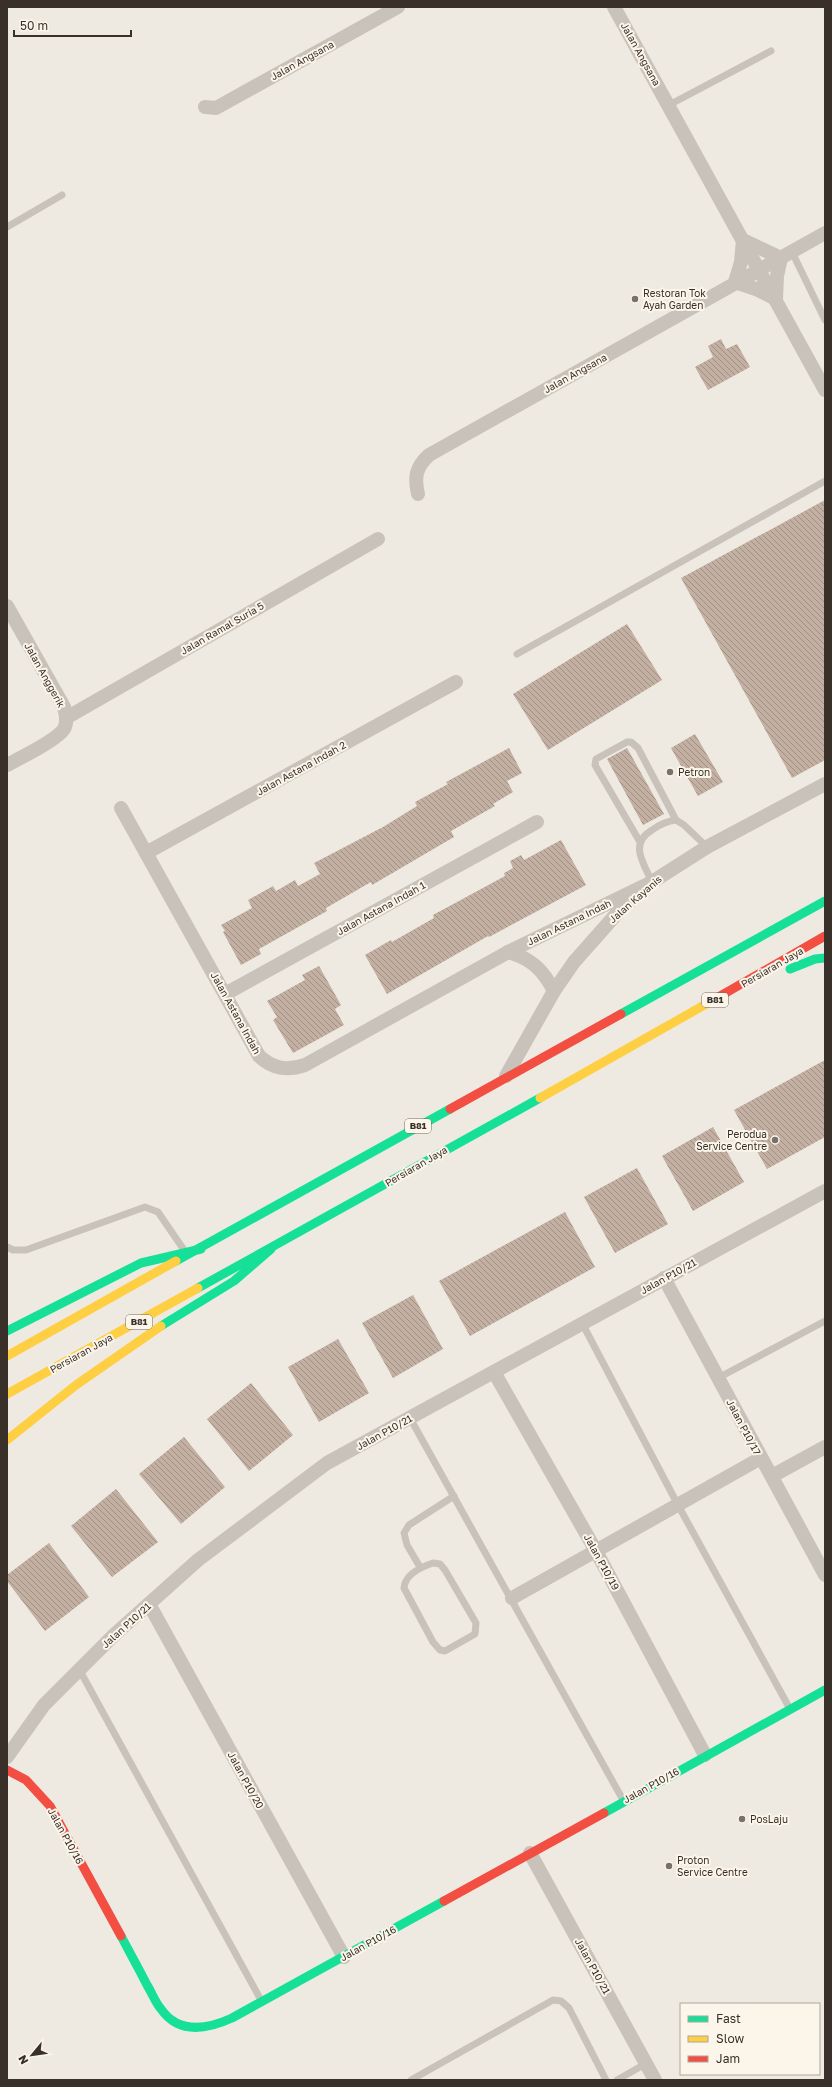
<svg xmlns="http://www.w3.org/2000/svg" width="832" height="2087" font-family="'Golos Text',sans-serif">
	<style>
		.building { fill: url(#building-back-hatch) }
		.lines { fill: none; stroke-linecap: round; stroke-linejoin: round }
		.lane { stroke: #c8c2bb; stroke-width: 7 }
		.street { stroke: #c8c2bb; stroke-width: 14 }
		.fast { stroke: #16e098; stroke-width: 9 }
		.slow { stroke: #ffcf43; stroke-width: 9 }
		.jam { stroke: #f24e42; stroke-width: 9 }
		.poi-dot { fill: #78716a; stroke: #fbf5ea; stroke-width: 1.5 }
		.labels { text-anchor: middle; stroke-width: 4; stroke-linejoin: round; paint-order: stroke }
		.shield { fill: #fbf5ea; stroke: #736b63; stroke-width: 1 }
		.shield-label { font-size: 9px; font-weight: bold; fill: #393029 }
		.street-label { font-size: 10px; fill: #393029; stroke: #fbf5ea }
		.poi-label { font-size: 10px; fill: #393029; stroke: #fbf5ea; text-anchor: start }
	</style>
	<defs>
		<pattern id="building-back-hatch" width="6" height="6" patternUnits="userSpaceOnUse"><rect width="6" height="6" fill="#c3b0a3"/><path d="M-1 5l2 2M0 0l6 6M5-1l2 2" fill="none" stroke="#9f9085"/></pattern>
	</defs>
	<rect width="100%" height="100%" fill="#eeeae2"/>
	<!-- building -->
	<g class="building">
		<path d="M 721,339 L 726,349 L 737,344 L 750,367 L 708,390 L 695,367 L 713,357 L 708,346 Z"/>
		<path d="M 825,500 L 825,760 L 792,778 L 681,578 Z"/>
		<path d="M 627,624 L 662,680 L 548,750 L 513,694 Z"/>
		<path d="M 695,734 L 723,782 L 698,796 L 671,748 Z"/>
		<path d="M 509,748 L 522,773 L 507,781 L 513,792 L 493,804 L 495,806 L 451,831 L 454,837 L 372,885 L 371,882 L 326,908 L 327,911 L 259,949 L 261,954 L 241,965 L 223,932 L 225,931 L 221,925 L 252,908 L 248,900 L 273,886 L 276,891 L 295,880 L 298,886 L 320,874 L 314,863 L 383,827 L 417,806 L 415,802 L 448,784 L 446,782 Z"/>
		<path d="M 627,748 L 664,814 L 643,825 L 607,759 Z"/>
		<path d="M 561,840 L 586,885 L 489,937 L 488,936 L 387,994 L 365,955 L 391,940 L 392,942 L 434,918 L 433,915 L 505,876 L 504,873 L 513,868 L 510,861 L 521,855 L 524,860 Z"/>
		<path d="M 319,966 L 341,1005 L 335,1009 L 344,1025 L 293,1053 L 273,1020 L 277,1017 L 267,1001 L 305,980 L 302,975 Z"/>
		<path d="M 825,1060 L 825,1137 L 767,1169 L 734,1110 Z"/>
		<path d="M 713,1127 L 744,1182 L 693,1211 L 662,1156 Z"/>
		<path d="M 637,1168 L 668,1224 L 615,1253 L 584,1197 Z"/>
		<path d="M 565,1212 L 595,1267 L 470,1336 L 439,1281 Z"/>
		<path d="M 413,1295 L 443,1349 L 393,1378 L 362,1323 Z"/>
		<path d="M 338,1339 L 369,1393 L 319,1422 L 288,1367 Z"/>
		<path d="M 251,1383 L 293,1435 L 249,1471 L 207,1419 Z"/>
		<path d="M 184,1437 L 225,1487 L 181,1524 L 139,1474 Z"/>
		<path d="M 116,1489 L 158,1542 L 112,1577 L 71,1526 Z"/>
		<path d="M 49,1543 L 89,1597 L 45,1631 L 7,1581 L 7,1575 Z"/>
	</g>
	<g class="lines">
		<!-- lane -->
		<g class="lane">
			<path d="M 669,105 L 771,51"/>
			<path d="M 7,227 L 62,195"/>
			<path d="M 792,252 L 825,320"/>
			<path d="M 517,654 L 825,481"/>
			<path d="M 640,842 L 595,765 L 596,759 L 627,742 L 631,742 L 638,748 L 676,820 L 684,825 L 707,847"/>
			<path d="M 652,882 C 643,862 629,844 652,830 C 659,825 667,821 676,820"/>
			<path d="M 7,1247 L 13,1250 L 26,1250 L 145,1207 L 158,1212 L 184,1250"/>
			<path d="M 582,1323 L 678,1505 L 790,1709"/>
			<path d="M 718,1378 L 825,1321"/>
			<path d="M 410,1418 L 623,1800"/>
			<path d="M 433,1563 L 440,1564 L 445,1570 L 476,1623 L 475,1634 L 445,1651 L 440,1650 L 433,1642 L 404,1588 C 405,1574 421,1567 433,1563 Z"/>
			<path d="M 420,1567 L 407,1545 L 404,1533 L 409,1525 L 454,1496"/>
			<path d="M 79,1669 L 262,2002"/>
			<path d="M 411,2080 L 553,2000 L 561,2001 L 569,2008 L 606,2080"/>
			<path d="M 617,2080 L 647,2063"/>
		</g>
		<!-- street -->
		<g class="street">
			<path d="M 614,7 L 825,390"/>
			<path d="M 205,107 L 216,108 L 398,7"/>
			<path d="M 743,240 L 781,258"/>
			<path d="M 735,282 L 756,289 L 776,299"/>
			<path d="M 735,282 L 741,262 L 743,240"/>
			<path d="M 776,299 L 777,276 L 781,258"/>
			<path d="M 418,494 C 414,477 416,467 429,455 L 825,233"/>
			<path d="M 7,606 L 64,707 C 66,714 68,722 64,729 C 57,740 20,758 7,765"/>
			<path d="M 66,718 L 378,539"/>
			<path d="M 121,808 L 259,1056 C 273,1069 287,1071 305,1065 L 508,952 L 652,882"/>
			<path d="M 146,853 L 456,682"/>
			<path d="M 508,952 C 532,959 543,970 554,991"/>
			<path d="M 225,994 L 537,822"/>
			<path d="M 506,1076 L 554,991 L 574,962 L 620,910 L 652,882 L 707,847 L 825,784"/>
			<path d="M 664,1278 L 825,1575"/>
			<path d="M 494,1372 L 596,1551 L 705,1755"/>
			<path d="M 772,1476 L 825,1447"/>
			<path d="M 512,1598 L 761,1458"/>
			<path d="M 149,1604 L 344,1957"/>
			<path d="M 7,1757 L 44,1705 L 114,1635 L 198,1560 L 327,1463 L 825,1191"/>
			<path d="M 530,1853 L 655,2080"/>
		</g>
		<!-- fast -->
		<g class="fast">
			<path d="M 790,969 L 815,959 L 825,958"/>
			<path d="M 621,1014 L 825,901"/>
			<path d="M 176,1261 L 450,1109"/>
			<path d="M 198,1288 L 540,1098"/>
			<path d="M 161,1326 L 234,1281 L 271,1249"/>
			<path d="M 7,1331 L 141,1263 L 201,1249"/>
			<path d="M 604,1813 L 825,1690"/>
			<path d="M 121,1936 C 130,1953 139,1969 147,1985 C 152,1993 155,2002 161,2009 C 179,2035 208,2029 232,2018 L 444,1901"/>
		</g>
		<!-- slow -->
		<g class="slow">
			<path d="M 540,1098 L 715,999"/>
			<path d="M 7,1356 L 176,1261"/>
			<path d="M 7,1394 L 198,1288"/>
			<path d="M 7,1440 L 76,1385 L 161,1326"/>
		</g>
		<!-- jam -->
		<g class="jam">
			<path d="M 715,999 L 825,936"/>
			<path d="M 450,1109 L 621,1014"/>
			<path d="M 7,1770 L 26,1780 L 50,1806 L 121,1936"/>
			<path d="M 444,1901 L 604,1813"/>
		</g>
	</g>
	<!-- markers -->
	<g class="poi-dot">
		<circle cx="635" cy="299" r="4"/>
		<circle cx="670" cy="772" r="4"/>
		<circle cx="775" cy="1140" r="4"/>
		<circle cx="742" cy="1819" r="4"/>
		<circle cx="669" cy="1866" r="4"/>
	</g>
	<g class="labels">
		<!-- shield labels -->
		<g class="shield">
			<rect x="702" y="993" width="26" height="14" rx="3"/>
			<rect x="405" y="1119" width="26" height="14" rx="3"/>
			<rect x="126" y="1315" width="26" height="14" rx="3"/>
		</g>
		<g class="shield-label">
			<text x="715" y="1003">B81</text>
			<text x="418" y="1129">B81</text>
			<text x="139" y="1325">B81</text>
		</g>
		<!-- street labels -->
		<g class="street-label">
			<text transform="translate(641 54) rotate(61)" y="4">Jalan Angsana</text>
			<text transform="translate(302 60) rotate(-29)" y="4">Jalan Angsana</text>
			<text transform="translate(575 373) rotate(-29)" y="4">Jalan Angsana</text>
			<text transform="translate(222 628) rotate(-30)" y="4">Jalan Ramal Suria 5</text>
			<text transform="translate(45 675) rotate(61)" y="4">Jalan Anggerik</text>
			<text transform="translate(301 768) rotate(-29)" y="4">Jalan Astana Indah 2</text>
			<text transform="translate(635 899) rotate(-41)" y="4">Jalan Kayanis</text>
			<text transform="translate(381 908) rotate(-29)" y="4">Jalan Astana Indah 1</text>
			<text transform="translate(569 922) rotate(-26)" y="4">Jalan Astana Indah</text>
			<text transform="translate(772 967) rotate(-30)" y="4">Persiaran Jaya</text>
			<text transform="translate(236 1013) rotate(61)" y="4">Jalan Astana Indah</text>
			<text transform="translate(416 1166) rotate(-30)" y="4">Persiaran Jaya</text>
			<text transform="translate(668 1276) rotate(-29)" y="4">Jalan P10/21</text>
			<text transform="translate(81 1353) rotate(-29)" y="4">Persiaran Jaya</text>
			<text transform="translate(744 1427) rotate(62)" y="4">Jalan P10/17</text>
			<text transform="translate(384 1432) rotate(-29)" y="4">Jalan P10/21</text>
			<text transform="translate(602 1562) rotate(61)" y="4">Jalan P10/19</text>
			<text transform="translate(126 1625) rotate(-42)" y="4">Jalan P10/21</text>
			<text transform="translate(246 1780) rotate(61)" y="4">Jalan P10/20</text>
			<text transform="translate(651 1785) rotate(-29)" y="4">Jalan P10/16</text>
			<text transform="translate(66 1836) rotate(61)" y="4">Jalan P10/16</text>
			<text transform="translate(368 1943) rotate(-29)" y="4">Jalan P10/16</text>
			<text transform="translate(593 1966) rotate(61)" y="4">Jalan P10/21</text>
		</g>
		<!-- poi labels -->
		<g class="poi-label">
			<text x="643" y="297">Restoran Tok<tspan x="643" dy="12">Ayah Garden</tspan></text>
			<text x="678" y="776">Petron</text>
			<text x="767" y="1138" text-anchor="end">Perodua<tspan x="767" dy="12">Service Centre</tspan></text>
			<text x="750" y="1823">PosLaju</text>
			<text x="677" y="1864">Proton<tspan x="677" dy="12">Service Centre</tspan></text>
		</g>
	</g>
	<!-- border -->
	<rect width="832" height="2087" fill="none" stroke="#393029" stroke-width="16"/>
	<!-- legend -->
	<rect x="680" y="2003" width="140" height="72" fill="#fbf5ea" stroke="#ada69d"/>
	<rect x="688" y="2016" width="20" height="6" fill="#16e098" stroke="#ada69d"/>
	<text x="716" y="2023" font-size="12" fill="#393029">Fast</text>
	<rect x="688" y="2036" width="20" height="6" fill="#ffcf43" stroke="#ada69d"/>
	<text x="716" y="2043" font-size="12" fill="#393029">Slow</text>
	<rect x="688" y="2056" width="20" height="6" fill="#f24e42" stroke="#ada69d"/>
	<text x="716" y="2063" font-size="12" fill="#393029">Jam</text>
	<!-- north arrow -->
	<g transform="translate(32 2055) rotate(241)" stroke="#fbf5ea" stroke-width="3" paint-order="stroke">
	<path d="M0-3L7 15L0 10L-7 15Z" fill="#393029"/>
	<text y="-6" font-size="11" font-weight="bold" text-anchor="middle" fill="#393029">N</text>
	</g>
	<!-- scale -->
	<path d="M14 30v6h117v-6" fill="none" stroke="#393029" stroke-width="2"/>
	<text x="20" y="30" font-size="12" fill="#393029" stroke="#fbf5ea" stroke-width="3" paint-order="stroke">50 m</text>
</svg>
